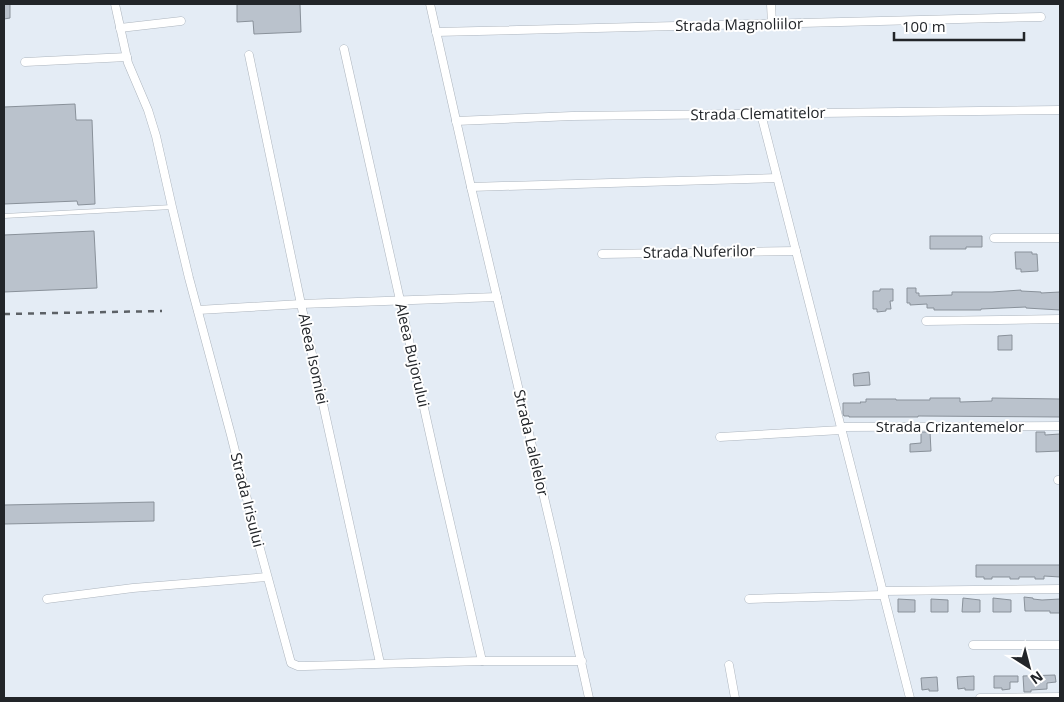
<svg xmlns="http://www.w3.org/2000/svg" width="1064" height="702" font-family="'Open Sans',sans-serif">
	<style>
		.building { fill: #bac2cc; stroke: #89919a }
		.lines { fill: none; stroke-linecap: round; stroke-linejoin: round }
		.lane-casing { stroke: #adb5be; stroke-width: 5 }
		.street-casing { stroke: #adb5be; stroke-width: 9 }
		.lane { stroke: #fff; stroke-width: 4 }
		.street { stroke: #fff; stroke-width: 8 }
		.rail { stroke: #5c6166; stroke-width: 2.5; stroke-dasharray: 6 6; stroke-linecap: butt }
		.labels { text-anchor: middle; stroke-width: 4; stroke-linejoin: round; paint-order: stroke }
		.street-label { font-size: 15px; fill: #222529; stroke: #fff }
	</style>
	<rect width="100%" height="100%" fill="#e4ecf5"/>
	<!-- building -->
	<g class="building">
		<path d="M 4,4 L 10,4 L 10,18 L 4,19 Z"/>
		<path d="M 237,4 L 300,4 L 301,32 L 254,34 L 253,21 L 237,22 Z"/>
		<path d="M 75,104 L 76,120 L 92,120 L 95,204 L 78,205 L 77,201 L 4,204 L 4,107 Z"/>
		<path d="M 94,231 L 97,288 L 4,292 L 4,235 Z"/>
		<path d="M 930,236 L 982,236 L 982,247 L 966,247 L 966,249 L 930,249 Z"/>
		<path d="M 1015,252 L 1032,252 L 1032,254 L 1037,254 L 1038,271 L 1021,272 L 1021,269 L 1016,269 Z"/>
		<path d="M 907,288 L 916,288 L 916,293 L 919,293 L 919,296 L 952,295 L 952,292 L 992,292 L 1021,290 L 1021,291 L 1041,292 L 1041,293 L 1060,292 L 1060,310 L 1026,308 L 1026,307 L 981,309 L 981,310 L 934,310 L 934,308 L 927,308 L 927,304 L 910,305 L 910,303 L 907,303 Z"/>
		<path d="M 880,289 L 893,289 L 893,301 L 890,301 L 891,309 L 886,309 L 886,311 L 877,312 L 877,309 L 873,309 L 873,291 L 880,291 Z"/>
		<path d="M 1012,335 L 1012,350 L 998,350 L 998,336 Z"/>
		<path d="M 869,372 L 870,385 L 854,386 L 853,374 Z"/>
		<path d="M 930,398 L 960,398 L 960,402 L 992,401 L 992,398 L 1060,399 L 1060,417 L 918,416 L 918,417 L 849,417 L 849,416 L 844,416 L 843,414 L 843,403 L 861,403 L 860,402 L 866,402 L 866,399 L 896,399 L 896,400 L 930,400 Z"/>
		<path d="M 921,432 L 930,432 L 931,451 L 910,452 L 910,444 L 921,443 Z"/>
		<path d="M 1036,432 L 1045,432 L 1045,435 L 1060,434 L 1060,451 L 1036,452 Z"/>
		<path d="M 154,502 L 154,521 L 4,524 L 4,505 Z"/>
		<path d="M 976,565 L 1060,565 L 1060,577 L 1044,576 L 1044,579 L 1035,579 L 1035,577 L 1019,577 L 1019,579 L 1010,579 L 1010,577 L 992,577 L 992,579 L 984,579 L 984,577 L 976,577 Z"/>
		<path d="M 1024,597 L 1033,598 L 1033,599 L 1042,600 L 1060,599 L 1060,613 L 1050,613 L 1050,611 L 1025,611 Z"/>
		<path d="M 963,598 L 980,600 L 980,612 L 962,612 Z"/>
		<path d="M 993,598 L 1011,600 L 1011,612 L 993,612 Z"/>
		<path d="M 898,599 L 915,600 L 915,612 L 898,612 Z"/>
		<path d="M 931,599 L 948,600 L 948,612 L 931,612 Z"/>
		<path d="M 1055,675 L 1056,682 L 1047,683 L 1047,689 L 1031,690 L 1031,692 L 1024,692 L 1023,676 Z"/>
		<path d="M 974,676 L 974,690 L 965,690 L 965,688 L 958,689 L 957,677 Z"/>
		<path d="M 994,676 L 1018,676 L 1018,682 L 1010,682 L 1010,689 L 1002,690 L 1002,688 L 994,688 Z"/>
		<path d="M 937,677 L 938,691 L 929,691 L 929,689 L 922,690 L 921,678 Z"/>
	</g>
	<g class="lines">
		<defs>
			<path id="lane" d="M 4,216 L 172,207"/>
			<g id="street">
				<path d="M 115,4 L 128,63 L 148,110 L 156,136 L 172,207 L 189,278 L 231,435 L 253,523 L 291,663 L 298,666 L 305,666 L 482,661 L 582,661"/>
				<path d="M 430,4 L 471,187 L 556,548 L 589,698"/>
				<path d="M 771,4 L 772,24"/>
				<path d="M 120,28 L 181,21"/>
				<path d="M 436,32 L 1041,17"/>
				<path d="M 344,49 L 439,475 L 482,661"/>
				<path d="M 249,55 L 301,304 L 380,663"/>
				<path d="M 25,62 L 127,57"/>
				<path d="M 761,114 L 910,698"/>
				<path d="M 456,121 L 572,116 L 1060,110"/>
				<path d="M 471,187 L 777,178"/>
				<path d="M 994,238 L 1060,238"/>
				<path d="M 602,254 L 796,251"/>
				<path d="M 198,310 L 301,304 L 497,297"/>
				<path d="M 926,321 L 1060,319"/>
				<path d="M 841,427 L 1060,426"/>
				<path d="M 720,437 L 841,430"/>
				<path d="M 1058,480 L 1060,480"/>
				<path d="M 882,591 L 1060,589"/>
				<path d="M 47,599 L 133,588 L 267,577"/>
				<path d="M 749,599 L 883,595"/>
				<path d="M 973,645 L 1060,645"/>
				<path d="M 729,665 L 735,698"/>
				<path d="M 980,698 L 1060,697"/>
			</g>
		</defs>
		<!-- lane casing -->
		<use href="#lane" class="lane-casing"/>
		<!-- street casing -->
		<use href="#street" class="street-casing"/>
		<!-- lane -->
		<use href="#lane" class="lane"/>
		<!-- street -->
		<use href="#street" class="street"/>
		<!-- rail -->
		<path class="rail" d="M 4,314 L 162,311"/>
	</g>
	<g class="labels">
		<!-- street labels -->
		<g class="street-label">
			<text transform="translate(739 25) rotate(-1)" y="5">Strada Magnoliilor</text>
			<text transform="translate(758 114) rotate(-1)" y="5">Strada Clematitelor</text>
			<text transform="translate(699 252) rotate(-1)" y="5">Strada Nuferilor</text>
			<text transform="translate(412 355) rotate(77)" y="5">Aleea Bujorului</text>
			<text transform="translate(313 359) rotate(78)" y="5">Aleea Isomiei</text>
			<text x="950" y="432">Strada Crizantemelor</text>
			<text transform="translate(531 443) rotate(77)" y="5">Strada Lalelelor</text>
			<text transform="translate(247 500) rotate(76)" y="5">Strada Irisului</text>
		</g>
	</g>
	<!-- border -->
	<rect width="1064" height="702" fill="none" stroke="#222529" stroke-width="10"/>
	<!-- north arrow -->
	<g transform="translate(1029 667) rotate(144)" stroke="#ffffff" stroke-width="4" paint-order="stroke">
	<path d="M0-4L9 19L0 12L-9 19Z" fill="#222529"/>
	<text y="-8" font-size="14" font-weight="bold" text-anchor="middle" fill="#222529">N</text>
	</g>
	<!-- scale -->
	<path d="M894 32v8h130v-8" fill="none" stroke="#222529" stroke-width="2.5"/>
	<text x="902" y="32" font-size="15" fill="#222529" stroke="#ffffff" stroke-width="4" paint-order="stroke">100 m</text>
</svg>
